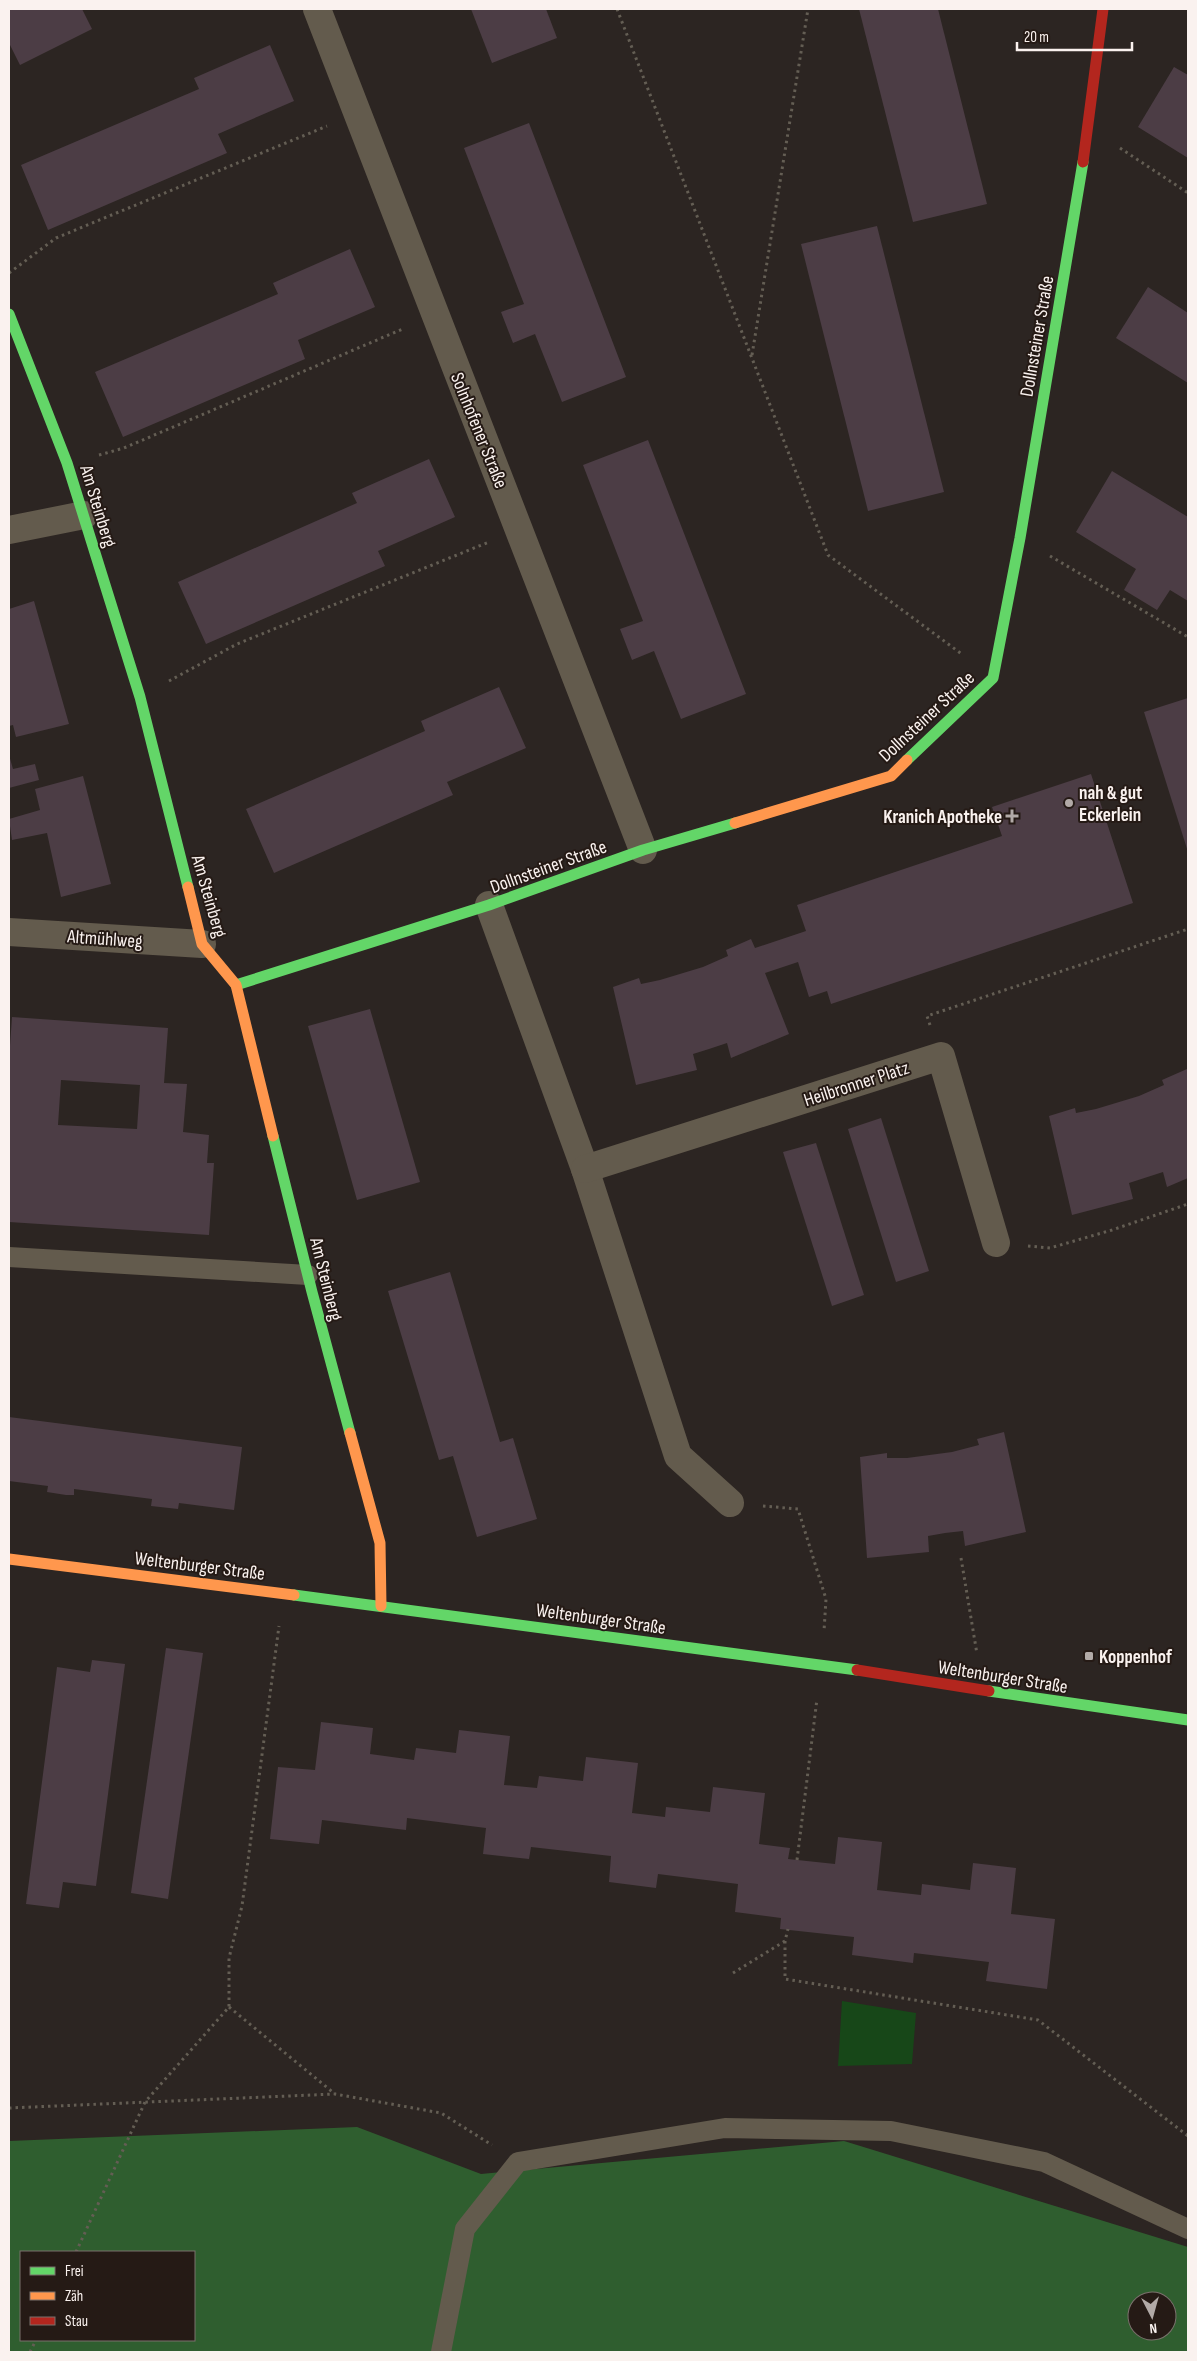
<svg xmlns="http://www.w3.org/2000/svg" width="1197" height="2361" font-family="'Sofia Sans Condensed',sans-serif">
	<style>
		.green { fill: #174718 }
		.forest { fill: #2f5e2f; fill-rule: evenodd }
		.building { fill: #4c3d45; fill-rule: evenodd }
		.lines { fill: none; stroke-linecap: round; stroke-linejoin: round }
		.path { stroke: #645e54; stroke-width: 3; stroke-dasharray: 2.5 4; stroke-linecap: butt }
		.lane { stroke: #635b4d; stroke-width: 20 }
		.street { stroke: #635b4d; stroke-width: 28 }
		.fast { stroke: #63d668; stroke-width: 11 }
		.slow { stroke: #ff974d; stroke-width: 11 }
		.jam { stroke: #b3261e; stroke-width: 11 }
		.poi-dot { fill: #b2aaa7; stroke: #251a15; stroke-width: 2 }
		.labels { text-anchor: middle; stroke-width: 4; stroke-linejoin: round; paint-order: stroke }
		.street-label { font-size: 19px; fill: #faf2ef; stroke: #251a15 }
		.poi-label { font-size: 19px; font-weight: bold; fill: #faf2ef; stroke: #251a15; text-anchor: start }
	</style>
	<rect width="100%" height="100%" fill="#2c2522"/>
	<!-- green -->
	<path class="green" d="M 842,2001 L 916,2013 L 912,2064 L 838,2066 Z"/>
	<!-- forest -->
	<path class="forest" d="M 357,2127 L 481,2174 L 844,2141 L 1188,2247 L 1188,2352 L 9,2352 L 9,2141 ZM 21,2252 L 194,2252 L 194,2340 L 21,2340 ZM 1137,2301 L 1167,2301 L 1167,2331 L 1137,2331 Z"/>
	<!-- building -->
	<g class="building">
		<path d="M 9,9 L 82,9 L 92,29 L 20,65 L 9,43 Z"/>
		<path d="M 471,9 L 546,9 L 557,38 L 492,63 Z"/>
		<path d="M 859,9 L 938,9 L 987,204 L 913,222 Z"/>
		<path d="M 270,45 L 294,101 L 218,134 L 227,153 L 48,230 L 21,165 L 199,89 L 194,78 Z"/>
		<path d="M 1174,67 L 1188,75 L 1188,158 L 1138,127 Z"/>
		<path d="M 529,123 L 626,377 L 562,402 L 535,334 L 513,343 L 501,312 L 524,304 L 464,148 Z"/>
		<path d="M 877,226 L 944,492 L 868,511 L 801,244 Z"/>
		<path d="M 350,249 L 375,307 L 298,340 L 305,359 L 123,437 L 95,372 L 278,294 L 273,283 Z"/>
		<path d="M 1148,287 L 1188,313 L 1188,383 L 1116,338 Z"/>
		<path d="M 648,440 L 746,694 L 681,719 L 654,651 L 632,660 L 620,629 L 643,621 L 583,465 Z"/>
		<path d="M 429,459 L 455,517 L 378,551 L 385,566 L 206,644 L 178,582 L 357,503 L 352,493 Z"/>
		<path d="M 1112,471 L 1188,517 L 1188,601 L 1170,590 L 1157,610 L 1124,590 L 1136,569 L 1076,532 Z"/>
		<path d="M 34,601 L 69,724 L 16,737 L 13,725 L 9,726 L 9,609 Z"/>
		<path d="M 499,687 L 526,748 L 447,782 L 453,795 L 274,873 L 246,809 L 425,731 L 421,721 Z"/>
		<path d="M 1188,698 L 1188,852 L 1144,712 Z"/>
		<path d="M 9,755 L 13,769 L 35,764 L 39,780 L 9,788 Z"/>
		<path d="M 1091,774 L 1133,903 L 831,1004 L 827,991 L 809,997 L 798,962 L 765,973 L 789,1034 L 731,1058 L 727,1043 L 709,1049 L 693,1054 L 697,1070 L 636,1085 L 613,987 L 639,978 L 641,984 L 660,980 L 703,967 L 728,956 L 726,950 L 751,939 L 755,948 L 806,931 L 797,905 L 1002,836 L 992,807 Z"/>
		<path d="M 83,776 L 111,884 L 61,897 L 47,833 L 12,840 L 9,819 L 40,810 L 35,789 Z"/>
		<path d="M 370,1009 L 420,1182 L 357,1200 L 308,1026 Z"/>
		<path d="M 12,1017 L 168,1028 L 164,1083 L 187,1084 L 183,1132 L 209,1135 L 207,1163 L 214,1163 L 209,1235 L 9,1222 L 9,1060 ZM 61,1080 L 140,1085 L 137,1129 L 58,1125 Z"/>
		<path d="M 1187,1069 L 1188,1178 L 1167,1187 L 1163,1172 L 1129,1183 L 1133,1199 L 1072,1215 L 1049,1116 L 1075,1108 L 1076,1113 L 1096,1109 L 1139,1096 L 1164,1085 L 1162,1080 Z"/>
		<path d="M 881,1118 L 929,1271 L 896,1282 L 848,1129 Z"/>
		<path d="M 816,1143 L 864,1295 L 832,1306 L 783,1152 Z"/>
		<path d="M 450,1272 L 500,1442 L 513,1438 L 537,1519 L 477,1537 L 453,1456 L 439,1460 L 388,1291 Z"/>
		<path d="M 9,1417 L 242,1447 L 234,1510 L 179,1503 L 178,1509 L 151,1506 L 152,1499 L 74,1489 L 74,1495 L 66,1495 L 47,1492 L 48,1486 L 9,1481 Z"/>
		<path d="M 1004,1432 L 1026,1532 L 965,1546 L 963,1531 L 945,1533 L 928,1536 L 929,1552 L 867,1558 L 860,1457 L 887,1453 L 887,1458 L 907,1458 L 952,1452 L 979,1445 L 977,1439 Z"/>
		<path d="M 166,1648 L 203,1653 L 168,1899 L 131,1893 Z"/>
		<path d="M 92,1660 L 125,1664 L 96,1886 L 63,1882 L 59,1908 L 26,1904 L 57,1667 L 90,1672 Z"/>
		<path d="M 321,1722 L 373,1728 L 370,1754 L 414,1760 L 416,1748 L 456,1753 L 459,1730 L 510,1736 L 504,1785 L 537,1788 L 539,1776 L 583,1781 L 586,1757 L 638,1763 L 632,1813 L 665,1817 L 666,1807 L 710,1812 L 713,1787 L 765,1793 L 759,1844 L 790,1848 L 788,1859 L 835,1864 L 838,1837 L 882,1842 L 877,1890 L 921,1895 L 922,1884 L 970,1890 L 973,1863 L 1016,1868 L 1011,1914 L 1055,1919 L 1047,1989 L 986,1981 L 989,1962 L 914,1953 L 913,1963 L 852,1955 L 854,1937 L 780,1929 L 781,1918 L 735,1912 L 738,1884 L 658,1874 L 656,1888 L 609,1882 L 611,1856 L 531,1847 L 529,1859 L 483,1854 L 486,1828 L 407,1818 L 406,1830 L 322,1820 L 319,1844 L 270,1839 L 278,1767 L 315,1770 Z"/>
	</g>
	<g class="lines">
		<!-- path -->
		<g class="path">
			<path d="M 617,9 L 828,555 L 963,655"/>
			<path d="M 1120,148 L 1188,193"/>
			<path d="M 9,273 L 56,238 L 327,126"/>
			<path d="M 752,355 L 808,9"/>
			<path d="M 99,455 L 124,448 L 405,328"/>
			<path d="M 1050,556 L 1188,637"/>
			<path d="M 169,681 L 237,644 L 489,542"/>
			<path d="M 930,1025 L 927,1016 L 1188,929"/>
			<path d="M 1028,1246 L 1050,1248 L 1112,1230 L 1188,1204"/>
			<path d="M 763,1506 L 798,1509 L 826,1599 L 824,1631"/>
			<path d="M 961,1558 L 977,1654"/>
			<path d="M 797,1860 L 817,1699"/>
			<path d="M 785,1941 L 785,1979 L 1038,2020 L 1188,2136"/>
			<path d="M 733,1973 L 785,1941 L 788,1929"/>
			<path d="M 229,2007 L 335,2094"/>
			<path d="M 9,2108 L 335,2094 L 441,2113 L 492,2145"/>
			<path d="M 76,2252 L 145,2102 L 229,2007 L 229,1958 L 242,1906 L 279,1626"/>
			<path d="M 30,2352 L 36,2340"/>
		</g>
		<!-- lane -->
		<g class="lane">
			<path d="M 9,1257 L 308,1275"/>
			<path d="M 441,2352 L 465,2229 L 518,2162 L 725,2128 L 891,2131 L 1044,2162 L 1188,2229"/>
		</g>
		<!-- street -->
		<g class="street">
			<path d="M 317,9 L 643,850"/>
			<path d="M 9,530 L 84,515"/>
			<path d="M 489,905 L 585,1169 L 678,1456 L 730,1503"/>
			<path d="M 9,932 L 202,944"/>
			<path d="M 585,1169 L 941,1056 L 996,1243"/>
		</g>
		<!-- fast -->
		<g class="fast">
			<path d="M 9,314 L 67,463 L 140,697 L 188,887"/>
			<path d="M 907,760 L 993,678 L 1020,538 L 1083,162"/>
			<path d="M 236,985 L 489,905 L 643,850 L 735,823"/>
			<path d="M 273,1136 L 312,1292 L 350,1433"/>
			<path d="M 294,1595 L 857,1670"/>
			<path d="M 989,1691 L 1188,1720"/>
		</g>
		<!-- slow -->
		<g class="slow">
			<path d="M 735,823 L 891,776 L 907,760"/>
			<path d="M 188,887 L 202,944 L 236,985 L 273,1136"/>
			<path d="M 350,1433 L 380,1543 L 381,1606"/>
			<path d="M 9,1559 L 294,1595"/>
		</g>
		<!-- jam -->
		<g class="jam">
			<path d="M 1083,162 L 1103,9"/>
			<path d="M 857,1670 L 989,1691"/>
		</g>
	</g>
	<!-- markers -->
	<g class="poi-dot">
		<circle cx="1069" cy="803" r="5"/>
		<path d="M1009.5 808.5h5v5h5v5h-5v5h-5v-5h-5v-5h5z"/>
		<rect x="1084" y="1651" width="10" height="10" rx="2.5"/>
	</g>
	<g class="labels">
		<!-- street labels -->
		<g class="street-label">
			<text transform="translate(1036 336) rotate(-80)" y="7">Dollnsteiner Straße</text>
			<text transform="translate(480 430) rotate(68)" y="7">Solnhofener Straße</text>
			<text transform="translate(99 506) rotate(73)" y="7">Am Steinberg</text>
			<text transform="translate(926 716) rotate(-43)" y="7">Dollnsteiner Straße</text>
			<text transform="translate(548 866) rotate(-20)" y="7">Dollnsteiner Straße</text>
			<text transform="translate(210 896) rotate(74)" y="7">Am Steinberg</text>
			<text transform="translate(105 938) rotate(4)" y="7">Altmühlweg</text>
			<text transform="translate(856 1083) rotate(-18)" y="7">Heilbronner Platz</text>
			<text transform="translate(327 1279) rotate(76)" y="7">Am Steinberg</text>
			<text transform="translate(200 1565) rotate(7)" y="7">Weltenburger Straße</text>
			<text transform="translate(601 1618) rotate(8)" y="7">Weltenburger Straße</text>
			<text transform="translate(1003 1676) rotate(9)" y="7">Weltenburger Straße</text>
		</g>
		<!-- poi labels -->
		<g class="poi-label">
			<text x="1079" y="799">nah &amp; gut<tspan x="1079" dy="22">Eckerlein</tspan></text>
			<text x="1002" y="823" text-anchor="end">Kranich Apotheke</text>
			<text x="1099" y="1663">Koppenhof</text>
		</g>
	</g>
	<!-- border -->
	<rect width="1197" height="2361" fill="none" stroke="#faf2ef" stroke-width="20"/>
	<!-- legend -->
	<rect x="20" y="2251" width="175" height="90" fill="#251a15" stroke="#7a706c"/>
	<rect x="30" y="2267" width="25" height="8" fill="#63d668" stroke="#7a706c"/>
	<text x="65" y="2276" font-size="15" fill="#faf2ef">Frei</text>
	<rect x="30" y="2292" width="25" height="8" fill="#ff974d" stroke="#7a706c"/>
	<text x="65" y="2301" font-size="15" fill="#faf2ef">Zäh</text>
	<rect x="30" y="2317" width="25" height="8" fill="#b3261e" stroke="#7a706c"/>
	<text x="65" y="2326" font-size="15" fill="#faf2ef">Stau</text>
	<!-- north arrow -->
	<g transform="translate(1152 2316) rotate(174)"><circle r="24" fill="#251a15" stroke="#7a706c"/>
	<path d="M0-4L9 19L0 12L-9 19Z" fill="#b2aaa7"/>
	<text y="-8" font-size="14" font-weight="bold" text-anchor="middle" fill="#faf2ef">N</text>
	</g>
	<!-- scale -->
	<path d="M1017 42v8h115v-8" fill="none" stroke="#faf2ef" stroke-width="2.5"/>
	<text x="1024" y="42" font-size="15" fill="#faf2ef" stroke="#251a15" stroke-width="4" paint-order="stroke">20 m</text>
</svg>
